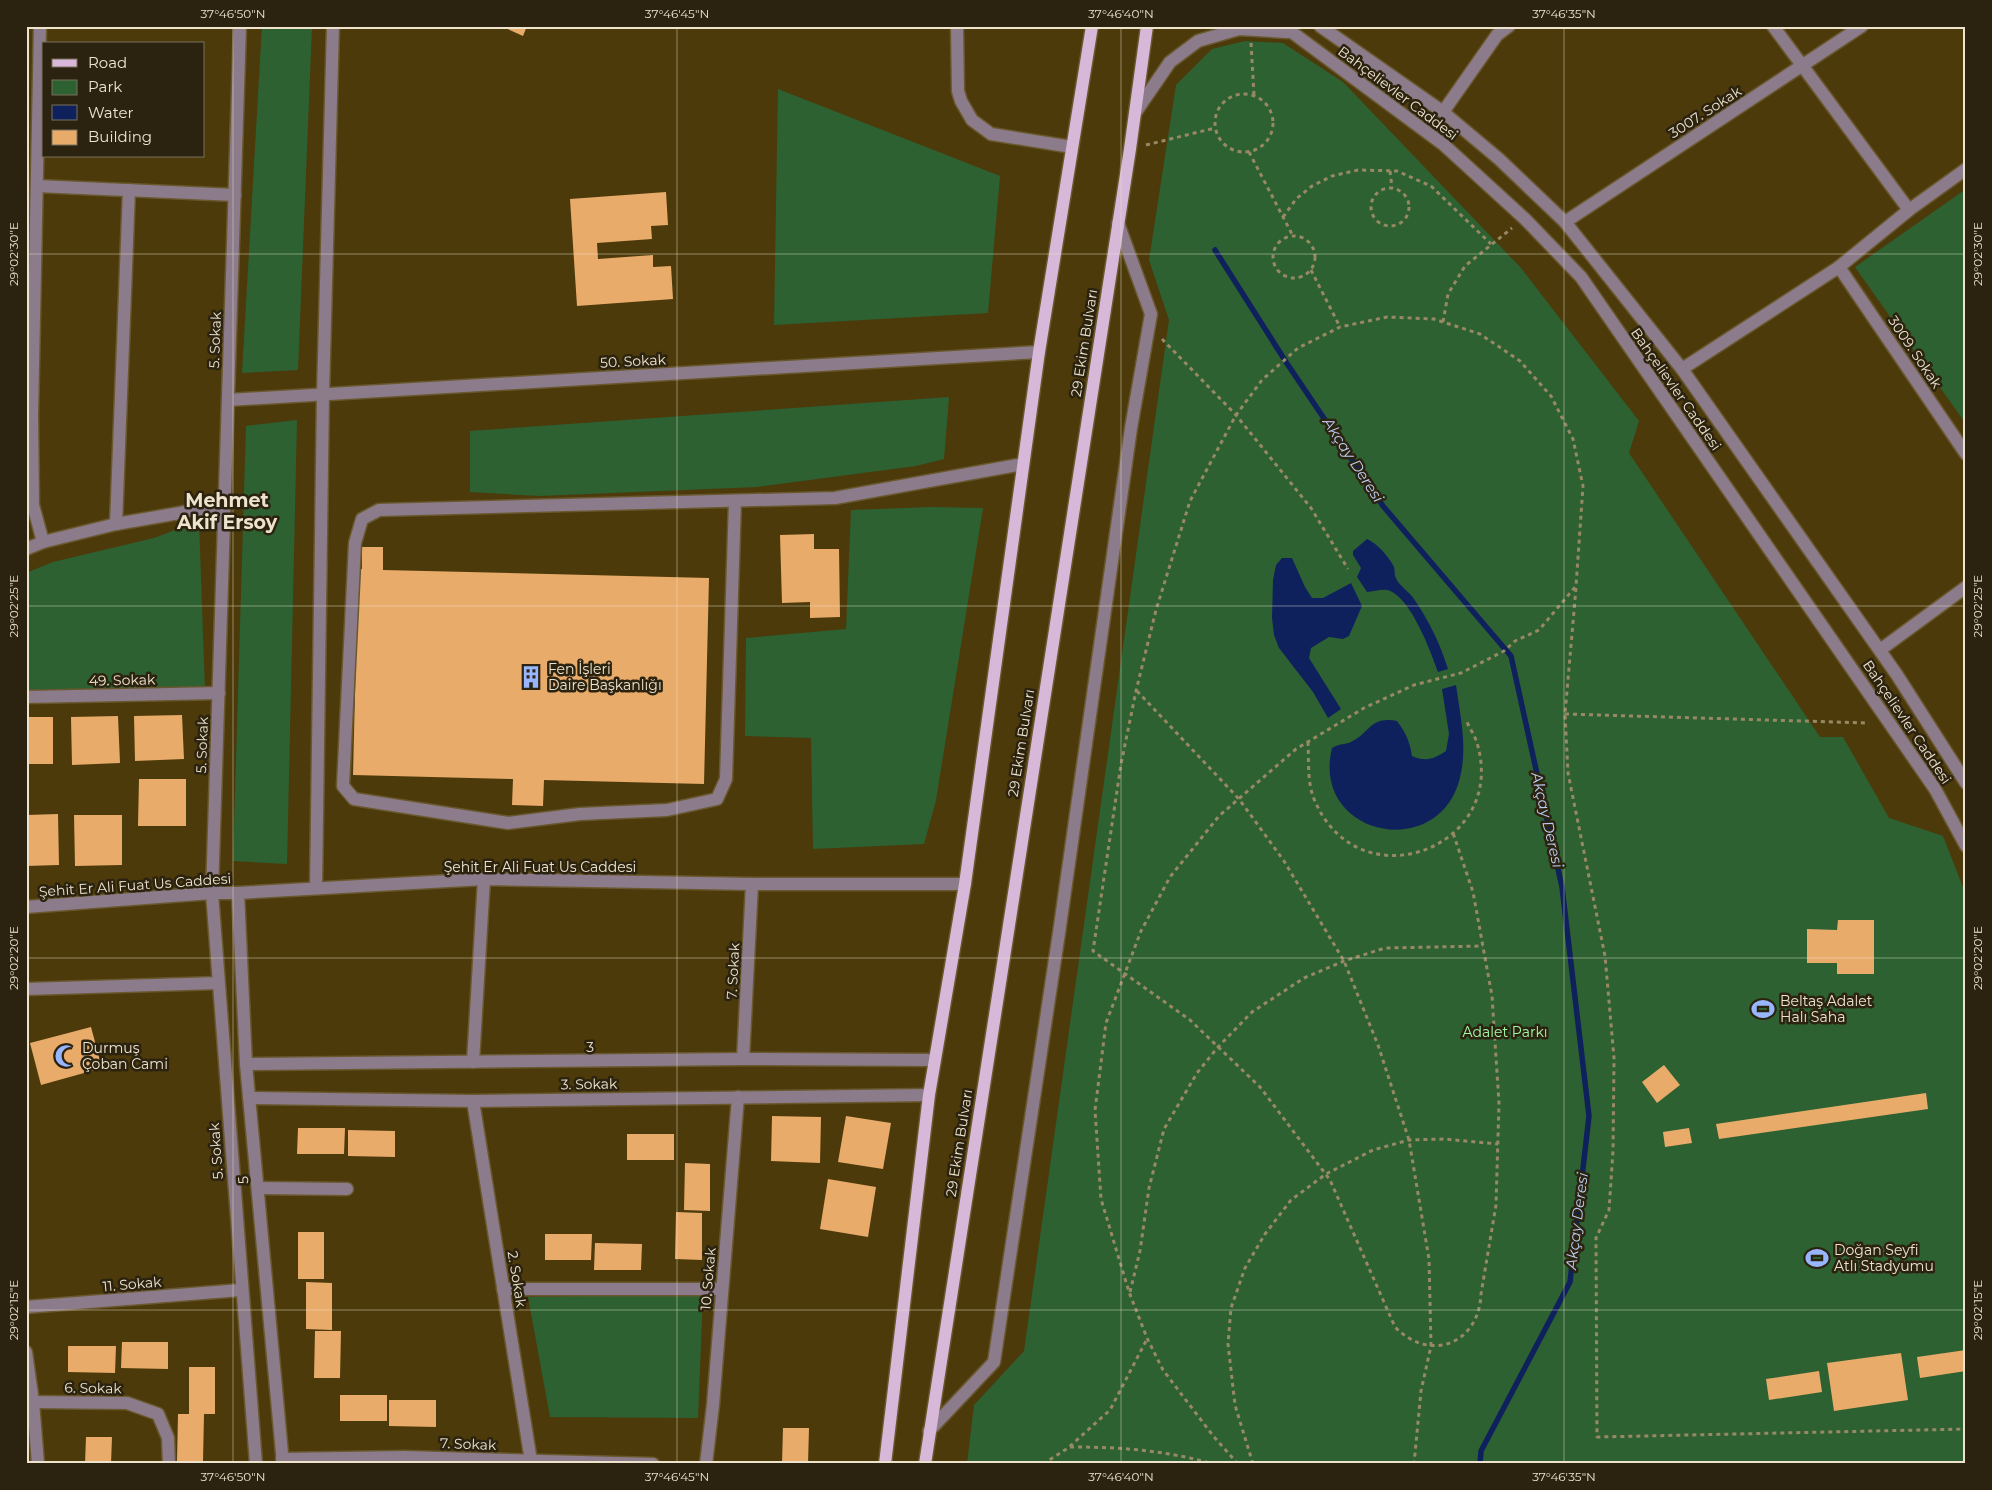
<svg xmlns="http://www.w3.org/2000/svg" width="1992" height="1490" font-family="Montserrat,sans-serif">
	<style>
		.green { fill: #2d6132 }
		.water { fill: #0f215d }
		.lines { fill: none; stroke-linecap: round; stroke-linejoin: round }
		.stream { stroke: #0f215d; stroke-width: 5.5 }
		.building { fill: #e9ab6a }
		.minor-casing { stroke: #69582e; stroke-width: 15 }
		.major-casing { stroke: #69582e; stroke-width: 15 }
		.path { stroke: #988965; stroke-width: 3; stroke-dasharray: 4 4; stroke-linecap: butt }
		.minor { stroke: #8b7b8b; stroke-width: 12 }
		.major { stroke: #d7b8d8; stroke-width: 12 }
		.ticks { fill: none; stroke: #eee3cc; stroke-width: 1; stroke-opacity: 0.45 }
		.labels { text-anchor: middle; stroke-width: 5; stroke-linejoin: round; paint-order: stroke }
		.street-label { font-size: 14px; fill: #eee3cc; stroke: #2b2310 }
		.poi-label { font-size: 14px; fill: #eee3cc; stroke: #2b2310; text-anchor: start }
		.park-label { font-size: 14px; fill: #a2faa8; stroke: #2b2310 }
		.water-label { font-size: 15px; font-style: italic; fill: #bccdf3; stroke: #2b2310 }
		.district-label { font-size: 19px; font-weight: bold; fill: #eee3cc; stroke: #2b2310 }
		.neatline { fill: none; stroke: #eee3cc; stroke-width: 2 }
		.ticks-label { font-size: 12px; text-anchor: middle; fill: #eee3cc }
	</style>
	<rect width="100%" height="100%" fill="#4c3a0b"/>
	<!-- green -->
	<g class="green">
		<path d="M 262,26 L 312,26 L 298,370 L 242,373 Z"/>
		<path d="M 1245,41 L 1283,43 L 1343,82 L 1521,268 L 1639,421 L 1629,453 L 1820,737 L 1843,737 L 1889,818 L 1943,836 L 1966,895 L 1966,1464 L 967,1464 L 974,1405 L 1024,1351 L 1169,320 L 1149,260 L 1176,85 L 1212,49 Z"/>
		<path d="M 778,89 L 1000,176 L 988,313 L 774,325 Z"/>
		<path d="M 1966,189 L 1966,424 L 1855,267 Z"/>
		<path d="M 949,397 L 944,459 L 916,466 L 757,487 L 539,496 L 470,492 L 470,431 Z"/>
		<path d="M 297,420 L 287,864 L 233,861 L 246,426 Z"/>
		<path d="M 931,507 L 983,508 L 936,800 L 924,844 L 813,849 L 811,738 L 745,736 L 746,638 L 846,629 L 851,510 Z"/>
		<path d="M 199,521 L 205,690 L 26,690 L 26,573 L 53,562 L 154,538 Z"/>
		<path d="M 703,1294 L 698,1418 L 550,1417 L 528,1297 Z"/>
	</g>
	<!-- water -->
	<g class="water">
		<path d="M 1367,539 C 1377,543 1389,557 1394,567 C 1395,570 1394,575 1396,578 C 1399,586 1410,592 1414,599 C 1429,621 1440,643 1448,669 L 1438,672 C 1431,652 1410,595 1387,590 C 1381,589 1373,592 1367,592 L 1357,577 L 1361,568 L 1353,555 L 1353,551 Z"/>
		<path d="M 1282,558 L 1292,558 L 1305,587 L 1312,598 L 1323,598 L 1351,583 L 1362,606 L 1349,636 L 1343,639 L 1329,637 L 1311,648 L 1309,658 L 1341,709 L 1328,718 L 1313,692 L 1279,648 L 1274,635 L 1272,618 L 1273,580 L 1276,565 Z"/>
		<path d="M 1456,685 C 1460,714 1467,744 1461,773 C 1444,864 1310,838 1332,748 C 1340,743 1344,745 1351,742 C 1370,733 1370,716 1397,721 C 1406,733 1410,742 1412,756 C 1426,762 1434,759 1446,751 L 1449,734 L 1442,689 Z"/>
	</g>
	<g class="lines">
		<!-- stream -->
		<path class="stream" d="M 1215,250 L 1286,362 L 1383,506 L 1511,656 L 1562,887 L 1589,1116 L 1570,1282 L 1481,1451 L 1480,1464"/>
	</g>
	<!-- building -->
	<g class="building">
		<path d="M 501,26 L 527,26 L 523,36 Z"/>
		<path d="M 666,192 L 668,225 L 651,226 L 652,239 L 597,243 L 598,259 L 653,255 L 653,267 L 671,266 L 673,299 L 577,306 L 570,199 Z"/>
		<path d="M 814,534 L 814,549 L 839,549 L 840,617 L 810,618 L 810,602 L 782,603 L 780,535 Z"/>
		<path d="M 362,547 L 383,547 L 383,570 L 709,578 L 704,784 L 544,780 L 543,806 L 512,805 L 513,779 L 353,775 L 358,569 L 362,569 Z"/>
		<path d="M 182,715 L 184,759 L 135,761 L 134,716 Z"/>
		<path d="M 118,716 L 120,763 L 72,765 L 71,717 Z"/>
		<rect x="26" y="717" width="27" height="47"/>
		<path d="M 139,779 L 186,779 L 186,826 L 138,826 Z"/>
		<path d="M 58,814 L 59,865 L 26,866 L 26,815 Z"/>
		<path d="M 74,815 L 122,815 L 122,865 L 75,866 Z"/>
		<path d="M 1838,920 L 1874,920 L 1874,974 L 1837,974 L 1837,963 L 1807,963 L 1807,929 L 1837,930 Z"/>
		<path d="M 91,1027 L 102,1068 L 41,1085 L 30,1043 Z"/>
		<path d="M 1664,1065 L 1680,1085 L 1657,1103 L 1642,1082 Z"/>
		<path d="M 1926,1093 L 1928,1109 L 1719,1139 L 1716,1124 Z"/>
		<path d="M 772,1116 L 821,1117 L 820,1163 L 771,1161 Z"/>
		<path d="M 846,1116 L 891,1123 L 883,1169 L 838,1162 Z"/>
		<path d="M 298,1128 L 345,1128 L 344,1154 L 297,1154 Z"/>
		<path d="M 1689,1128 L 1692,1143 L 1665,1147 L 1663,1132 Z"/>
		<path d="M 348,1130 L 395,1131 L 395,1157 L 348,1156 Z"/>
		<rect x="627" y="1134" width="47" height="26"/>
		<path d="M 685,1163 L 710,1164 L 710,1211 L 684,1210 Z"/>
		<path d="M 828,1179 L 876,1187 L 868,1237 L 820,1229 Z"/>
		<path d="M 676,1212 L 702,1213 L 702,1260 L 675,1259 Z"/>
		<rect x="298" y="1232" width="26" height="47"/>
		<path d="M 545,1234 L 592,1234 L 591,1260 L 545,1260 Z"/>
		<path d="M 595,1243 L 642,1244 L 641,1270 L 594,1270 Z"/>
		<path d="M 306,1282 L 332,1283 L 332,1330 L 306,1329 Z"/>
		<path d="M 315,1331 L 341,1331 L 340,1378 L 314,1378 Z"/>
		<path d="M 122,1342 L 168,1342 L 168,1369 L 121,1368 Z"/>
		<path d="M 68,1346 L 116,1346 L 115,1373 L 68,1372 Z"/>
		<path d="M 1966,1350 L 1966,1371 L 1920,1378 L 1917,1357 Z"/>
		<path d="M 1901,1353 L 1908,1400 L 1834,1411 L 1827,1363 Z"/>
		<path d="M 189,1367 L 215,1367 L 215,1414 L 204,1414 L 203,1461 L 177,1461 L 178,1414 L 189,1414 Z"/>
		<path d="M 1819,1371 L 1822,1392 L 1769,1400 L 1766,1379 Z"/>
		<rect x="340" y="1395" width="47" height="26"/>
		<path d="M 389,1400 L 436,1400 L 436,1427 L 389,1426 Z"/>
		<path d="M 783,1428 L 809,1428 L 808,1464 L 782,1464 Z"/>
		<path d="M 86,1437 L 112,1437 L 111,1464 L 85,1464 Z"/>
	</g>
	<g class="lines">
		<defs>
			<g id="minor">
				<path d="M 40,26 L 32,415 L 33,505 L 43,542"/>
				<path d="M 240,26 L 212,893 L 256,1464"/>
				<path d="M 957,26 L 958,91 L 961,101 L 972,120 L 991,134 L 1072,147"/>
				<path d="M 1278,26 L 1293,33 L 1444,145 L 1525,219 L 1581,277 L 1935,789 L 1966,846"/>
				<path d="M 1320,26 L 1443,112 L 1499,159 L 1565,222 L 1682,369 L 1897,675 L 1966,783"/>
				<path d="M 1773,26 L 1909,210"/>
				<path d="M 1443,112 L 1497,35 L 1509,26"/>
				<path d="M 1135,113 L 1170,62 L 1198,41 L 1239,29 L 1287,32"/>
				<path d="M 37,186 L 235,195"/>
				<path d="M 1565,222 L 1862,26"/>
				<path d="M 1839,267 L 1966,454"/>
				<path d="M 1682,369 L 1839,267 L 1909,210 L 1966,169"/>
				<path d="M 228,400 L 1039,352"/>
				<path d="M 735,501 L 726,779 L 717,799 L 667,810 L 580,814 L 508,823 L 354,799 L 343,786 L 355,543 L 362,519 L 379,510 L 835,498 L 1023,464"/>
				<path d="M 116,524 L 129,190"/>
				<path d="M 26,549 L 43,542 L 116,524 L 225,505"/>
				<path d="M 1880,650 L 1966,587"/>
				<path d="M 26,697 L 219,693"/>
				<path d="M 316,888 L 323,394 L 333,26"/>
				<path d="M 238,893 L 246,1064 L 283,1464"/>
				<path d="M 26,907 L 212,893 L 238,893 L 484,879 L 752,884 L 965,884"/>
				<path d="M 26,989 L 218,983"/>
				<path d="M 743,1059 L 752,884"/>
				<path d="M 473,1062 L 484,879"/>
				<path d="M 246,1064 L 743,1059 L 935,1060"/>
				<path d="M 249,1098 L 473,1101 L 929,1095"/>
				<path d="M 473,1101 L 531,1461"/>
				<path d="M 259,1188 L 347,1189"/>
				<path d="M 503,1289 L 722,1289"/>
				<path d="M 26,1307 L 241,1290"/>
				<path d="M 26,1352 L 33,1402 L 38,1464"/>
				<path d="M 33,1402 L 127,1403 L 158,1414 L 168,1438 L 169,1464"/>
				<path d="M 929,1431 L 994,1362 L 1059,933 L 1131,428 L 1151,314 L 1118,223"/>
				<path d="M 282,1459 L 404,1457 L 653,1464"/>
				<path d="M 706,1464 L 713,1405 L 738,1097"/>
			</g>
			<g id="major">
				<path d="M 885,1464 L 929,1095 L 965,884 L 1039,352 L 1092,26"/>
				<path d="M 925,1464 L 1130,149 L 1147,26"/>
			</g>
		</defs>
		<!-- minor casing -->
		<use href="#minor" class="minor-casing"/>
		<!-- major casing -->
		<use href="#major" class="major-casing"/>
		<!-- path -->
		<g class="path">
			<path d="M 1251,43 L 1254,95"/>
			<circle cx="1244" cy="123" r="29"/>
			<path d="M 1146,145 L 1215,128"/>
			<path d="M 1249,152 L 1293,236"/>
			<path d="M 1390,171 L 1392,188"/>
			<circle cx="1390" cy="207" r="19"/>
			<path d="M 1283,217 L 1296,199 L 1312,186 L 1332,176 L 1358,170 L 1397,171 L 1431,186 L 1491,244"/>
			<circle cx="1294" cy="257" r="21"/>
			<path d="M 1311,270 L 1340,327"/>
			<path d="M 1443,322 L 1448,294 L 1465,266 L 1512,228"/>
			<path d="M 1162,339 L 1236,415 L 1311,508 L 1348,569"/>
			<path d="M 1576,588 L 1565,714 L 1568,773 L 1605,956 L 1614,1058 L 1613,1151 L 1609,1210 L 1596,1238 L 1597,1437 L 1966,1429"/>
			<path d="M 1137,691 L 1239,799 L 1284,861 L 1344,961 L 1378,1045 L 1409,1140 L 1429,1259 L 1431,1346 L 1421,1391 L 1414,1464"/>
			<path d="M 1565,714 L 1869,723"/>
			<path d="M 1308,742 C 1309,761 1307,782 1314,799 C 1358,905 1509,848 1477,743 C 1475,736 1470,729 1467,722"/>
			<path d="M 1130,1292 L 1140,1251 L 1149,1188 L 1164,1129 L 1197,1073 L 1218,1047 L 1252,1012 L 1304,978 L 1344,961 L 1385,948 L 1483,946"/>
			<path d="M 1070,1447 C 1119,1447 1165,1450 1213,1464"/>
			<path d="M 1043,1464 L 1068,1448 L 1110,1410 L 1147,1339"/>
			<path d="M 1238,1464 L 1214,1437 L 1163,1370 L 1147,1338 L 1129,1292 L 1101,1199 L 1095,1110 L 1106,1023 L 1141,931 L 1170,877 L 1219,816 L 1296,749 L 1364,708 L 1414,685 L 1461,673 L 1504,651 L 1515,641 L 1539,630 L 1576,586 L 1583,486 L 1573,439 L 1551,396 L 1520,361 L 1480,334 L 1443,322 L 1434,319 L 1387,317 L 1340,327 L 1298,348 L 1262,380 L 1236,415 L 1190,501 L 1156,610 L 1136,691 L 1121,764 L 1093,951 L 1190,1020 L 1260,1087 L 1330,1180 L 1395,1327 C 1430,1363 1479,1344 1481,1294 L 1496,1205 L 1499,1103 L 1492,996 L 1473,892 L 1453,833"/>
			<path d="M 1253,1464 L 1235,1405 L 1228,1344 L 1231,1308 L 1245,1268 L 1265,1234 L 1291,1200 L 1326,1174 L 1373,1150 L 1409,1140 L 1444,1139 L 1498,1144"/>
		</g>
		<!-- minor -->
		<use href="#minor" class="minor"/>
		<!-- major -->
		<use href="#major" class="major"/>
	</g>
	<!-- ticks -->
	<path class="ticks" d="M 233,26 L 233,1464M 677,26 L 677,1464M 1121,26 L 1121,1464M 1564,26 L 1564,1464M 26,254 L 1966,254M 26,606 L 1966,606M 26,958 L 1966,958M 26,1310 L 1966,1310"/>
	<!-- icons -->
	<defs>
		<symbol id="building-bare" viewBox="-9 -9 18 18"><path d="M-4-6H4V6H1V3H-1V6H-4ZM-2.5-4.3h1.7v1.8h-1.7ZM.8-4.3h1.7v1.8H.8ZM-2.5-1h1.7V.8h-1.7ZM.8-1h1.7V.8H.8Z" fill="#97b6fd" stroke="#2b2310" stroke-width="2.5" paint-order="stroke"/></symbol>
		<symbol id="stadium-bare" viewBox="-9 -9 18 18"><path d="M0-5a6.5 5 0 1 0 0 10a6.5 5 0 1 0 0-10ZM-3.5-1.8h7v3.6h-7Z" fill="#97b6fd" stroke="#2b2310" stroke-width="2.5" paint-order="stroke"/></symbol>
		<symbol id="mosque-bare" viewBox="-9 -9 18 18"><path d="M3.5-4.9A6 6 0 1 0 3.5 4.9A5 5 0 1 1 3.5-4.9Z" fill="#97b6fd" stroke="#2b2310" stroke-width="2.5" paint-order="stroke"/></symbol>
	</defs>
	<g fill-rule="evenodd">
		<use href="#building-bare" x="515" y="661" width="32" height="32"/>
		<use href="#stadium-bare" x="1747" y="993" width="32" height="32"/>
		<use href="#mosque-bare" x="50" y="1040" width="32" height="32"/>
		<use href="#stadium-bare" x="1801" y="1242" width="32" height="32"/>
	</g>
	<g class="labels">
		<!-- street labels -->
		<g class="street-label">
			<text transform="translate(1398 93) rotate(37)" y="5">Bahçelievler Caddesi</text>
			<text transform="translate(1705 112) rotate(-33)" y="5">3007. Sokak</text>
			<text transform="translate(215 340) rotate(-88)" y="5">5. Sokak</text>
			<text transform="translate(1084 343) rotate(-81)" y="5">29 Ekim Bulvarı</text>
			<text transform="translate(1915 352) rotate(56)" y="5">3009. Sokak</text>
			<text transform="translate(633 361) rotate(-3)" y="5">50. Sokak</text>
			<text transform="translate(1676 389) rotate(55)" y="5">Bahçelievler Caddesi</text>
			<text transform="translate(122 680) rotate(-1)" y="5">49. Sokak</text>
			<text transform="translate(1907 722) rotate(56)" y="5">Bahçelievler Caddesi</text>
			<text transform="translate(1021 743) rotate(-81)" y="5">29 Ekim Bulvarı</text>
			<text transform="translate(202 745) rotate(-88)" y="5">5. Sokak</text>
			<text x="540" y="872">Şehit Er Ali Fuat Us Caddesi</text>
			<text transform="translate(135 885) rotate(-4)" y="5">Şehit Er Ali Fuat Us Caddesi</text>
			<text transform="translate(733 971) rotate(-87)" y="5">7. Sokak</text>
			<text transform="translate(590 1047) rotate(-1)" y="5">3</text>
			<text transform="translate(589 1084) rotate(-1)" y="5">3. Sokak</text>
			<text transform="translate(959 1143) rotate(-81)" y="5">29 Ekim Bulvarı</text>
			<text transform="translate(216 1151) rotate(-94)" y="5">5. Sokak</text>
			<text transform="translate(243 1180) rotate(-96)" y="5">5</text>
			<text transform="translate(517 1279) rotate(81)" y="5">2. Sokak</text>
			<text transform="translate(708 1279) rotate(-85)" y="5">10. Sokak</text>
			<text transform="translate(132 1284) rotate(-5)" y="5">11. Sokak</text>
			<text transform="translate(93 1388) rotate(1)" y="5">6. Sokak</text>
			<text transform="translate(468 1444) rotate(2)" y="5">7. Sokak</text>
		</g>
		<!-- poi labels -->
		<g class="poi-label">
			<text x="548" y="674">Fen İşleri<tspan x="548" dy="16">Daire Başkanlığı</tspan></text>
			<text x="1780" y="1006">Beltaş Adalet<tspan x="1780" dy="16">Halı Saha</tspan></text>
			<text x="82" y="1053">Durmuş<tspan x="82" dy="16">Çoban Cami</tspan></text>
			<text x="1834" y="1255">Doğan Seyfi<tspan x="1834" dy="16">Atlı Stadyumu</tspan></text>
		</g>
		<!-- park labels -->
		<g class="park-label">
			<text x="1505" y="1037">Adalet Parkı</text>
		</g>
		<!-- water labels -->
		<g class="water-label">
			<text transform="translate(1353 460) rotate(57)" y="5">Akçay Deresi</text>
			<text transform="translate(1547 820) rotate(77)" y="5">Akçay Deresi</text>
			<text transform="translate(1577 1221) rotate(-83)" y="5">Akçay Deresi</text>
		</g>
		<!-- district labels -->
		<g class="district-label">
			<text x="227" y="507">Mehmet<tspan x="227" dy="22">Akif Ersoy</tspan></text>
		</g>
	</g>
	<!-- border -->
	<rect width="1992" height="1490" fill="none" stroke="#2b2310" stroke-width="55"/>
	<!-- legend -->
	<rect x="42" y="42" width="162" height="115" fill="#2b2310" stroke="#79705b"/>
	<rect x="52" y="59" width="25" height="8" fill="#d7b8d8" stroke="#79705b"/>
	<text x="88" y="68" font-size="15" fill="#eee3cc">Road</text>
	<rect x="52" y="80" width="25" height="15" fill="#2d6132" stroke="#79705b"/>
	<text x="88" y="92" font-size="15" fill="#eee3cc">Park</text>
	<rect x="52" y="105" width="25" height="15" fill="#0f215d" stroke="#79705b"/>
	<text x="88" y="118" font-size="15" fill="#eee3cc">Water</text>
	<rect x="52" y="130" width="25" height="15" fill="#e9ab6a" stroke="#79705b"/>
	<text x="88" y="142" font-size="15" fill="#eee3cc">Building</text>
	<rect x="28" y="28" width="1936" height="1434" class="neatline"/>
	<g class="ticks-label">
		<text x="233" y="18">37°46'50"N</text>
		<text x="677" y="18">37°46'45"N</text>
		<text x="1121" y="18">37°46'40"N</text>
		<text x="1564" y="18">37°46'35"N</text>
		<text transform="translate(1978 254) rotate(-90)" y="4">29°02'30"E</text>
		<text transform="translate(14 254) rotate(-90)" y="4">29°02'30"E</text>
		<text transform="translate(1978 606) rotate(-90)" y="4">29°02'25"E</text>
		<text transform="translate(14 606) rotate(-90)" y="4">29°02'25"E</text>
		<text transform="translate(1978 958) rotate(-90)" y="4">29°02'20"E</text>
		<text transform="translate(14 958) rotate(-90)" y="4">29°02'20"E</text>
		<text transform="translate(1978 1310) rotate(-90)" y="4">29°02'15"E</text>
		<text transform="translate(14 1310) rotate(-90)" y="4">29°02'15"E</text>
		<text x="233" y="1481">37°46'50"N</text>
		<text x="677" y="1481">37°46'45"N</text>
		<text x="1121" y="1481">37°46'40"N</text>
		<text x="1564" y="1481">37°46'35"N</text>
	</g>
</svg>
